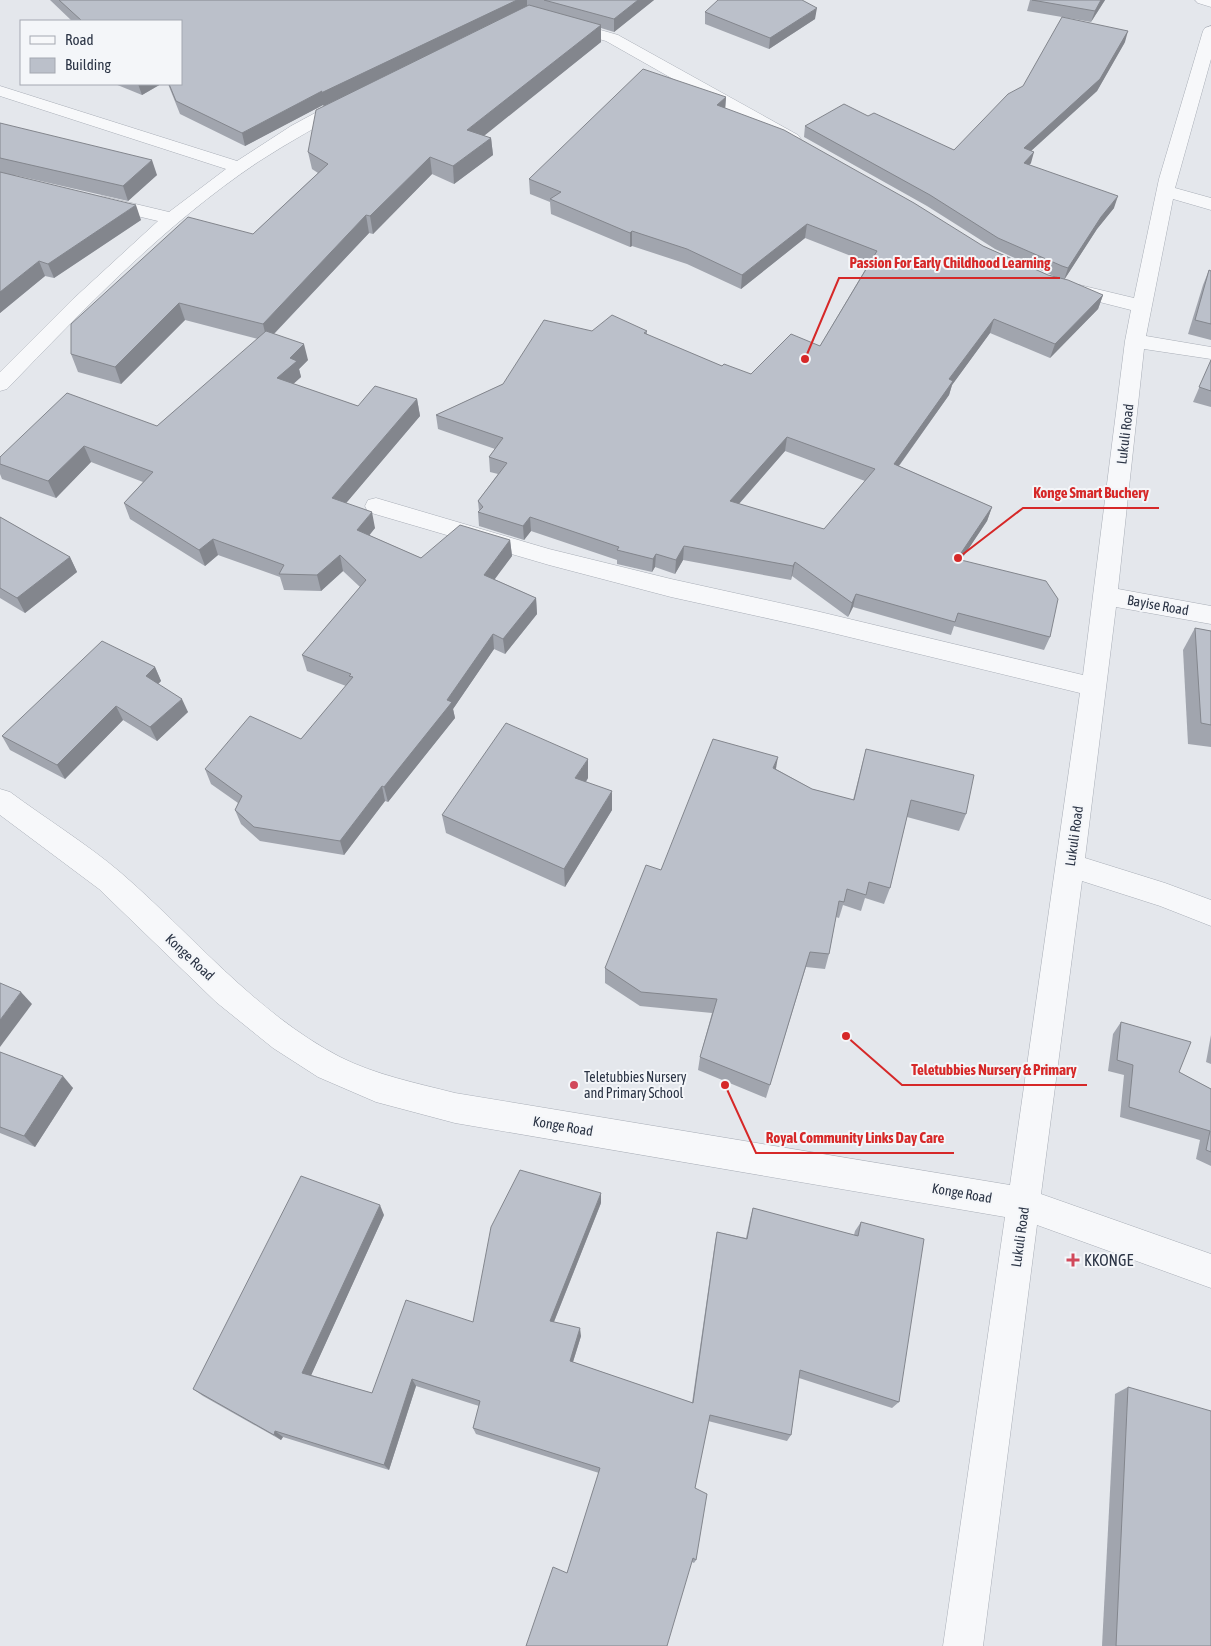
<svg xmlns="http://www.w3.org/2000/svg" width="1211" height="1646" font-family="'Asap Condensed',sans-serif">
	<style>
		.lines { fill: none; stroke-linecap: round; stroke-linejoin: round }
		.minor-casing { stroke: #a9aeb7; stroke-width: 1 }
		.minor { fill: #f7f8fa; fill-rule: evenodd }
		.wall { fill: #a1a5ae; fill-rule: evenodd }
		.shaded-wall { fill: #83868d }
		.building { fill: #bbc0ca; stroke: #83868d; fill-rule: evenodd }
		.poi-dot { fill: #d1495b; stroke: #f4f6f9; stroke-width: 2 }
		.labels { text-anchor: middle; stroke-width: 4; stroke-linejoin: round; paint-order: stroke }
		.street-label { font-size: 14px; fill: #2b3445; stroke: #f4f6f9 }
		.poi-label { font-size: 14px; fill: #2b3445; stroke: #f4f6f9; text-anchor: start }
		.near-poi-label { font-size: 16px; fill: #2b3445; stroke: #f4f6f9; text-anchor: start }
		.leader { fill: none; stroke: #d62828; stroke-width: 2 }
		.callout-dot { fill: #d62828; stroke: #f4f6f9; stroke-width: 2 }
		.callout-label { font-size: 15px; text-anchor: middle; font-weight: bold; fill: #d62828; stroke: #f4f6f9; stroke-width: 4; stroke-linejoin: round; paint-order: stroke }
	</style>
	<rect width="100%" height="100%" fill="#e4e7ec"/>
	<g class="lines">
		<defs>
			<g id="minor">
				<path d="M 1195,0 L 1211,0 L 1211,7 L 1198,3 Z"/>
				<path d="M 566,20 L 618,35 L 798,135 L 801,139 L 798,143 L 792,144 L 786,143 L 606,41 L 560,28 L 558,25 L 560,22 Z"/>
				<path d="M 1211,26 L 1211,59 L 1175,188 L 1211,198 L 1211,210 L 1173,199 L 1146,336 L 1211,347 L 1211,359 L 1144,349 L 1118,589 L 1211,606 L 1211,624 L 1116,607 L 1085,858 L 1165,883 L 1211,900 L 1211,926 L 1160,906 L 1082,881 L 1041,1194 L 1211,1254 L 1211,1288 L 1037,1225 L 983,1646 L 943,1646 L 1005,1217 L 455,1123 L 376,1102 L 318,1077 L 273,1048 L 216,1002 L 99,889 L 0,815 L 0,789 L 10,792 C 45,818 87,844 120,872 C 192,934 254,1012 340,1057 C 376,1075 416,1083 455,1093 L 1010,1185 L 1080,693 L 816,629 L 671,597 L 549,565 L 368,512 L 365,506 L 368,500 L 376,498 L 549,549 L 671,579 L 816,611 L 1083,675 L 1125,341 L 1131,310 L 1060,292 L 1057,288 L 1060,284 L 1067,282 L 1134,298 L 1159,179 L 1203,31 L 1205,28 Z"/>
				<path d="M 0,86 L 237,161 L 291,126 L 341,99 L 353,99 L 356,103 L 353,107 C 321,124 289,142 258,162 C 164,225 85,308 7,389 L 0,391 L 0,372 L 72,300 L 158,221 L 95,206 L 93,202 L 95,198 L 102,196 L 169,212 L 226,169 L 0,96 Z"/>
			</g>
		</defs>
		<!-- minor casing -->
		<use href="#minor" class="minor-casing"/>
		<!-- minor -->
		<use href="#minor" class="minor"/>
	</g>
	<!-- wall -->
	<g class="wall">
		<path d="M 50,0 L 654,0 L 614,32 L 601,28 L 601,42 L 483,136 L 491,138 L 493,155 L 454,184 L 432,174 L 373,234 L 369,233 L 274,334 L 308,360 L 299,369 L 301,377 L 293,384 L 358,406 L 417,399 L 420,416 L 346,503 L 375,528 L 369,535 L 421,558 L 510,540 L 512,556 L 494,579 L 536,598 L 537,614 L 505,654 L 494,649 L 453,709 L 455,718 L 388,802 L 385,801 L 344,855 L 260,841 L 241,824 L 235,810 L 238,803 L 211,784 L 205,769 L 301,739 L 346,686 L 307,671 L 302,655 L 360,587 L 343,571 L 321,591 L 284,590 L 280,577 L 218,555 L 205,566 L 130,519 L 124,503 L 143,482 L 91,462 L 56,498 L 2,479 L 0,474 L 0,457 L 157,426 L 258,339 L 185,320 L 121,384 L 78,372 L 71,354 L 253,234 L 318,173 L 312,169 L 308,152 L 365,87 L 324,106 L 323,105 L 245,146 L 180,114 L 168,84 L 181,84 L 181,21 L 72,21 Z"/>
		<path d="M 1030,0 L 1105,0 L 1091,22 L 1027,11 Z"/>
		<path d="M 705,12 L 815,19 L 769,49 L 705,24 Z"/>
		<path d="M 1125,42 L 1097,91 L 1031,151 L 1031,163 L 1029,165 L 1114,208 L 1097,229 L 1064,280 L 1103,295 L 1098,309 L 1050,358 L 990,333 L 952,385 L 949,395 L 899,466 L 992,507 L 987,521 L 961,560 L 1050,637 L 1044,650 L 954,626 L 951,635 L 853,607 L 848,617 L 792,576 L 791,580 L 683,560 L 675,574 L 655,567 L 652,572 L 617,564 L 617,560 L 531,531 L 524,540 L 479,526 L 478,512 L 479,511 L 478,501 L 498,474 L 490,472 L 489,457 L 495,449 L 438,429 L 436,415 L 503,384 L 592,331 L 647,331 L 647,335 L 722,366 L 751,374 L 820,346 L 869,263 L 805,238 L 741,289 L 687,264 L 632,246 L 630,247 L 551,214 L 550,202 L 530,194 L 529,179 L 726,97 L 725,108 L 983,246 L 1048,275 L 1058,278 L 995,249 L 927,206 L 804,137 L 805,126 L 868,116 L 954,150 ZM 785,451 L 865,481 L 824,529 L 739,504 Z"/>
		<path d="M 115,84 L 161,84 L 142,95 Z"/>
		<path d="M 0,123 L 157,175 L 128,201 L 14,175 L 141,220 L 54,278 L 45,276 L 0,313 Z"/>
		<path d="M 1209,270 L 1211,271 L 1211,340 L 1188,334 L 1203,285 Z"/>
		<path d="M 1211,360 L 1211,407 L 1193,402 Z"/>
		<path d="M 0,517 L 70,557 L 77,572 L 25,613 L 0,598 Z"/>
		<path d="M 1195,628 L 1211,631 L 1211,747 L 1188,744 L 1183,650 Z"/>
		<path d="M 155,667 L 161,681 L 158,684 L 188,712 L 157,741 L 123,720 L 65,779 L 10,750 L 2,736 Z"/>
		<path d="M 866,749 L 966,814 L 959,831 L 907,817 L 890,888 L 884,904 L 865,898 L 861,911 L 843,905 L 839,918 L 836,917 L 829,954 L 825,969 L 806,967 L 766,1098 L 698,1070 L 700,1057 L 712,1013 L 640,1006 L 605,983 L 605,968 L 661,870 L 776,769 L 812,789 L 853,800 Z"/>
		<path d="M 588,778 L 586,782 L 612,810 L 565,887 L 446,833 L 442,815 Z"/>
		<path d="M 1121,1022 L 1179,1072 L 1211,1089 L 1211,1166 L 1196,1159 L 1200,1140 L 1120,1117 L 1124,1075 L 1108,1071 L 1113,1034 Z"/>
		<path d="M 1211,1035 L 1211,1064 L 1206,1062 Z"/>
		<path d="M 0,1052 L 73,1088 L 35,1147 L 0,1133 Z"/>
		<path d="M 601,1203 L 554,1322 L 581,1336 L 573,1362 L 692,1403 L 715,1242 L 717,1232 L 746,1238 L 750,1219 L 753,1208 L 854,1235 L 855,1231 L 861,1222 L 899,1402 L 892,1408 L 799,1378 L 791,1435 L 787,1441 L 708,1421 L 695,1488 L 696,1560 L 694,1563 L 692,1562 L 567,1573 L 599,1473 L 476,1434 L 473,1428 L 479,1406 L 416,1386 L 389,1470 L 283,1437 L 281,1440 L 203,1396 L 193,1389 L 384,1215 L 311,1375 L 372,1393 L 473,1322 Z"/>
		<path d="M 1128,1387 L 1211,1646 L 1102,1646 L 1115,1394 Z"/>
	</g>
	<!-- shaded-wall -->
	<g class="shaded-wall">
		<path d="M 517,0 L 527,0 L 527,8 L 324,106 L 323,105 L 245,146 L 242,133 L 322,91 Z"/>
		<path d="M 638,0 L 654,0 L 614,32 L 614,19 Z"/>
		<path d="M 1101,0 L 1105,0 L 1091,22 L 1095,11 Z"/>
		<path d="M 817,8 L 815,19 L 769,49 L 770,38 Z"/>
		<path d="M 601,25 L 601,42 L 469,148 L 467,130 Z"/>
		<path d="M 1128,31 L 1125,42 L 1097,91 L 1021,160 L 1024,148 Z"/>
		<path d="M 138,84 L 161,84 L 142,95 Z"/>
		<path d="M 726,97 L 725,111 L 717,105 Z"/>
		<path d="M 491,138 L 493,155 L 454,184 L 453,166 Z"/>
		<path d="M 1034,152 L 1031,163 L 1021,174 L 1024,163 Z"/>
		<path d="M 430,157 L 432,174 L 373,234 L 370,216 Z"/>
		<path d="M 152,160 L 157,175 L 128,201 L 123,186 Z"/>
		<path d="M 1118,196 L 1114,208 L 1097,229 L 1064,280 L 1068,268 L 1101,217 Z"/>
		<path d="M 136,205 L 141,220 L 54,278 L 48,264 Z"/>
		<path d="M 366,215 L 369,233 L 267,341 L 263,324 Z"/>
		<path d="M 807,224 L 805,238 L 741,289 L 742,275 Z"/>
		<path d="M 632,231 L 632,246 L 630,247 L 630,233 Z"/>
		<path d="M 39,261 L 45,276 L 0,313 L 0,292 Z"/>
		<path d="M 1103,295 L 1098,309 L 1050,358 L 1055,344 Z"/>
		<path d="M 179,303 L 185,320 L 121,384 L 115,367 Z"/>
		<path d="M 994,319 L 990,333 L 952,385 L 949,395 L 890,478 L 894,464 L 949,379 Z"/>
		<path d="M 304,344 L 308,360 L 299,369 L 301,377 L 281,395 L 277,378 L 290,358 Z"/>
		<path d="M 417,399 L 420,416 L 336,515 L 332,498 Z"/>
		<path d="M 787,437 L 785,451 L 729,515 L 730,501 Z"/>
		<path d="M 84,446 L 91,462 L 56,498 L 48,481 Z"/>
		<path d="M 992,507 L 987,521 L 953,572 L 957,559 Z"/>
		<path d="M 372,512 L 375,528 L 361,546 L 357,530 Z"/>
		<path d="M 530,517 L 531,531 L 524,540 L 523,526 Z"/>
		<path d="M 213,539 L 218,555 L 205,566 L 199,550 Z"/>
		<path d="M 510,540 L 512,556 L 486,591 L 484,575 Z"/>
		<path d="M 684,546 L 683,560 L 675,574 L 676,560 Z"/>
		<path d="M 656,554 L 655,567 L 652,572 L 653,559 Z"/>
		<path d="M 340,555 L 343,571 L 321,591 L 317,575 Z"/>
		<path d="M 70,557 L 77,572 L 25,613 L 17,598 Z"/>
		<path d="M 795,562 L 792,576 L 791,580 L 793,566 Z"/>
		<path d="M 856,594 L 853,607 L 848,617 L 852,603 Z"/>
		<path d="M 536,598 L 537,614 L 505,654 L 503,639 Z"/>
		<path d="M 493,634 L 494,649 L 453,709 L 455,718 L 388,802 L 384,787 L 447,700 Z"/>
		<path d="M 155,667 L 161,681 L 152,690 L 146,676 Z"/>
		<path d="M 182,699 L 188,712 L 157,741 L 150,727 Z"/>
		<path d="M 116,706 L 123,720 L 65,779 L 57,765 Z"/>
		<path d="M 778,757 L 775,774 L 773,768 Z"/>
		<path d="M 588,759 L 588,778 L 575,797 L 575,778 Z"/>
		<path d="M 382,786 L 385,801 L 344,855 L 340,841 Z"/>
		<path d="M 612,791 L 612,810 L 565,887 L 564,869 Z"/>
		<path d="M 21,992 L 32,1004 L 0,1047 L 0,1020 Z"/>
		<path d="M 63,1076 L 73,1088 L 35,1147 L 24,1136 Z"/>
		<path d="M 601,1193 L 601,1203 L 551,1329 L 550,1321 Z"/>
		<path d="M 380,1205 L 384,1215 L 309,1380 L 302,1373 Z"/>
		<path d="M 580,1328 L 581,1336 L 571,1368 L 570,1361 Z"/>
		<path d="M 412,1379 L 416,1386 L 389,1470 L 384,1465 Z"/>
		<path d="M 275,1431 L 283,1437 L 281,1440 L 274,1435 Z"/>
	</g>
	<!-- building -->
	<g class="building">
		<path d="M 59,0 L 517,0 L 321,93 L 322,91 L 242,133 L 176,101 L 169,84 L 181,84 L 181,21 L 82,21 Z"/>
		<path d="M 544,0 L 638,0 L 614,19 Z"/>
		<path d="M 718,0 L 802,0 L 817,8 L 770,38 L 705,12 Z"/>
		<path d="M 1032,0 L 1101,0 L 1095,11 Z"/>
		<path d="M 529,5 L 601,25 L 467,130 L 491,138 L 453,166 L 430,157 L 370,216 L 366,215 L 263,324 L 179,303 L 115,367 L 71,354 L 71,324 L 188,217 L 253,234 L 328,164 L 308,152 L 316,110 Z"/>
		<path d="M 1062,17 L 1128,31 L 1100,79 L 1024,148 L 1034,152 L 1024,163 L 1118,196 L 1101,217 L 1068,268 L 1062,266 L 998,238 L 930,195 L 805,126 L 844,104 L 868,116 L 874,113 L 954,150 L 1008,94 L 1023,86 Z"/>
		<path d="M 643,69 L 726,97 L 717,105 L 784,130 L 914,203 L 983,246 L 1048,275 L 1068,280 L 1103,295 L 1055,344 L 994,319 L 949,379 L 953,381 L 894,464 L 992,507 L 957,559 L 1046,581 L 1058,599 L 1050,637 L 958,613 L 955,622 L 856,594 L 852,603 L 795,562 L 793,566 L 684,546 L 676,560 L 656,554 L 653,559 L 617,550 L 619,547 L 530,517 L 523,526 L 478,512 L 483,507 L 478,501 L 507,463 L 489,457 L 503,438 L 436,415 L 503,384 L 544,320 L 592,331 L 612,315 L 647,331 L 644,333 L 722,366 L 724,364 L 751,374 L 791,334 L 820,346 L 877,251 L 807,224 L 742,275 L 687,249 L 632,231 L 630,233 L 550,199 L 561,192 L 529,179 ZM 787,437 L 875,469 L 824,529 L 730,501 Z"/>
		<path d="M 0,123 L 152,160 L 123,186 L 0,158 Z"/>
		<path d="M 0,172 L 136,205 L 48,264 L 39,261 L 0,292 Z"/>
		<path d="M 1209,270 L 1211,271 L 1211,324 L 1195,320 Z"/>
		<path d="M 266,331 L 304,344 L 290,358 L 297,361 L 277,378 L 358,406 L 375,386 L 417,399 L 332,498 L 372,512 L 357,530 L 421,558 L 460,525 L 510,540 L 484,575 L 536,598 L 503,639 L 493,634 L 447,700 L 452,702 L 384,787 L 382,786 L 340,841 L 254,827 L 235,810 L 242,796 L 205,769 L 250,716 L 301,739 L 353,677 L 349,676 L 351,674 L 302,655 L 366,580 L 340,555 L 317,575 L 279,574 L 284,565 L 213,539 L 199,550 L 124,503 L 153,472 L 84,446 L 48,481 L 0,464 L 0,457 L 67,393 L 157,426 Z"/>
		<path d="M 1211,360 L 1211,391 L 1199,387 Z"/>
		<path d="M 0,517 L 70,557 L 17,598 L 0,588 Z"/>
		<path d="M 1195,628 L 1211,631 L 1211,725 L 1201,723 Z"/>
		<path d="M 102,641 L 155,667 L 146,676 L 182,699 L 150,727 L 116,706 L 57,765 L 2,736 Z"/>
		<path d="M 506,723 L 588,759 L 575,778 L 612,791 L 564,869 L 442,815 Z"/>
		<path d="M 713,739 L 778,757 L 773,768 L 812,789 L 854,800 L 866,749 L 974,775 L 966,814 L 911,800 L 890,888 L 869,882 L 866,895 L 847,889 L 844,902 L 839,901 L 829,954 L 810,952 L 770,1085 L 700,1057 L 717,999 L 641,992 L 605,968 L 646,865 L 661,870 Z"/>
		<path d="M 0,983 L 21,992 L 0,1020 Z"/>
		<path d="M 1121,1022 L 1191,1042 L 1179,1072 L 1211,1089 L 1211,1152 L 1206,1150 L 1210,1131 L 1129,1107 L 1133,1065 L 1117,1060 Z"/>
		<path d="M 0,1052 L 63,1076 L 24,1136 L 0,1127 Z"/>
		<path d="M 520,1170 L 601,1193 L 550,1321 L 580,1328 L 570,1361 L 693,1403 L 717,1232 L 747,1239 L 753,1208 L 858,1236 L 861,1222 L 924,1239 L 899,1402 L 800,1370 L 791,1435 L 710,1415 L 695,1488 L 707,1494 L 696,1560 L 693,1558 L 667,1646 L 526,1646 L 553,1567 L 567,1573 L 600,1468 L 473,1428 L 480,1401 L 412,1379 L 384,1465 L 275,1431 L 274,1435 L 193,1389 L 301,1176 L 380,1205 L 302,1373 L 372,1393 L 406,1300 L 473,1322 L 491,1227 Z"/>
		<path d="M 1128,1387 L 1211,1411 L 1211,1646 L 1116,1646 Z"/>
	</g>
	<!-- markers -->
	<g class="poi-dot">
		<circle cx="574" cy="1085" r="5"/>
		<path d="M1070.5 1252.5h5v5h5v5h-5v5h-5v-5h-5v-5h5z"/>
	</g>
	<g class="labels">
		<!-- street labels -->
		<g class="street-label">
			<text transform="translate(1125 434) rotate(-83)" y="5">Lukuli Road</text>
			<text transform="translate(1158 605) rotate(10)" y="5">Bayise Road</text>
			<text transform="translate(1074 836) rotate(-82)" y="5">Lukuli Road</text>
			<text transform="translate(190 957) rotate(43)" y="5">Konge Road</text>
			<text transform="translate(563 1126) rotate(10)" y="5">Konge Road</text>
			<text transform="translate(962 1193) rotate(10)" y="5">Konge Road</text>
			<text transform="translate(1020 1237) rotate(-82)" y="5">Lukuli Road</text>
		</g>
		<!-- poi labels -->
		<g class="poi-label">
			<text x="584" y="1082">Teletubbies Nursery<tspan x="584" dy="16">and Primary School</tspan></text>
		</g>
		<!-- near-poi labels -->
		<g class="near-poi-label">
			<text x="1084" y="1266">KKONGE</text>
		</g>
	</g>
	<!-- callouts -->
	<path class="leader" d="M805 359L839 278H1060M958 558L1023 508H1159M846 1036L902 1085H1087M725 1085L756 1153H954"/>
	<g class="callout-dot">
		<circle cx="805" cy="359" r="5"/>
		<circle cx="958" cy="558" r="5"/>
		<circle cx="846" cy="1036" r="5"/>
		<circle cx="725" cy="1085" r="5"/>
	</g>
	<g class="callout-label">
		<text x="950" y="268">Passion For Early Childhood Learning</text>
		<text x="1091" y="498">Konge Smart Buchery</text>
		<text x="994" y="1075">Teletubbies Nursery &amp; Primary</text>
		<text x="855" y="1143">Royal Community Links Day Care</text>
	</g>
	<!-- legend -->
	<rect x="20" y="20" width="162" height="65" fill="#f4f6f9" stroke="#a4a8b1"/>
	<rect x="30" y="36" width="25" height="8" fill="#f7f8fa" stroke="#a4a8b1"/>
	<text x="65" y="45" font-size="15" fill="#2b3445">Road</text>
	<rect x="30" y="58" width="25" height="15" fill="#bbc0ca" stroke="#a4a8b1"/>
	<text x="65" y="70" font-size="15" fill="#2b3445">Building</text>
</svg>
